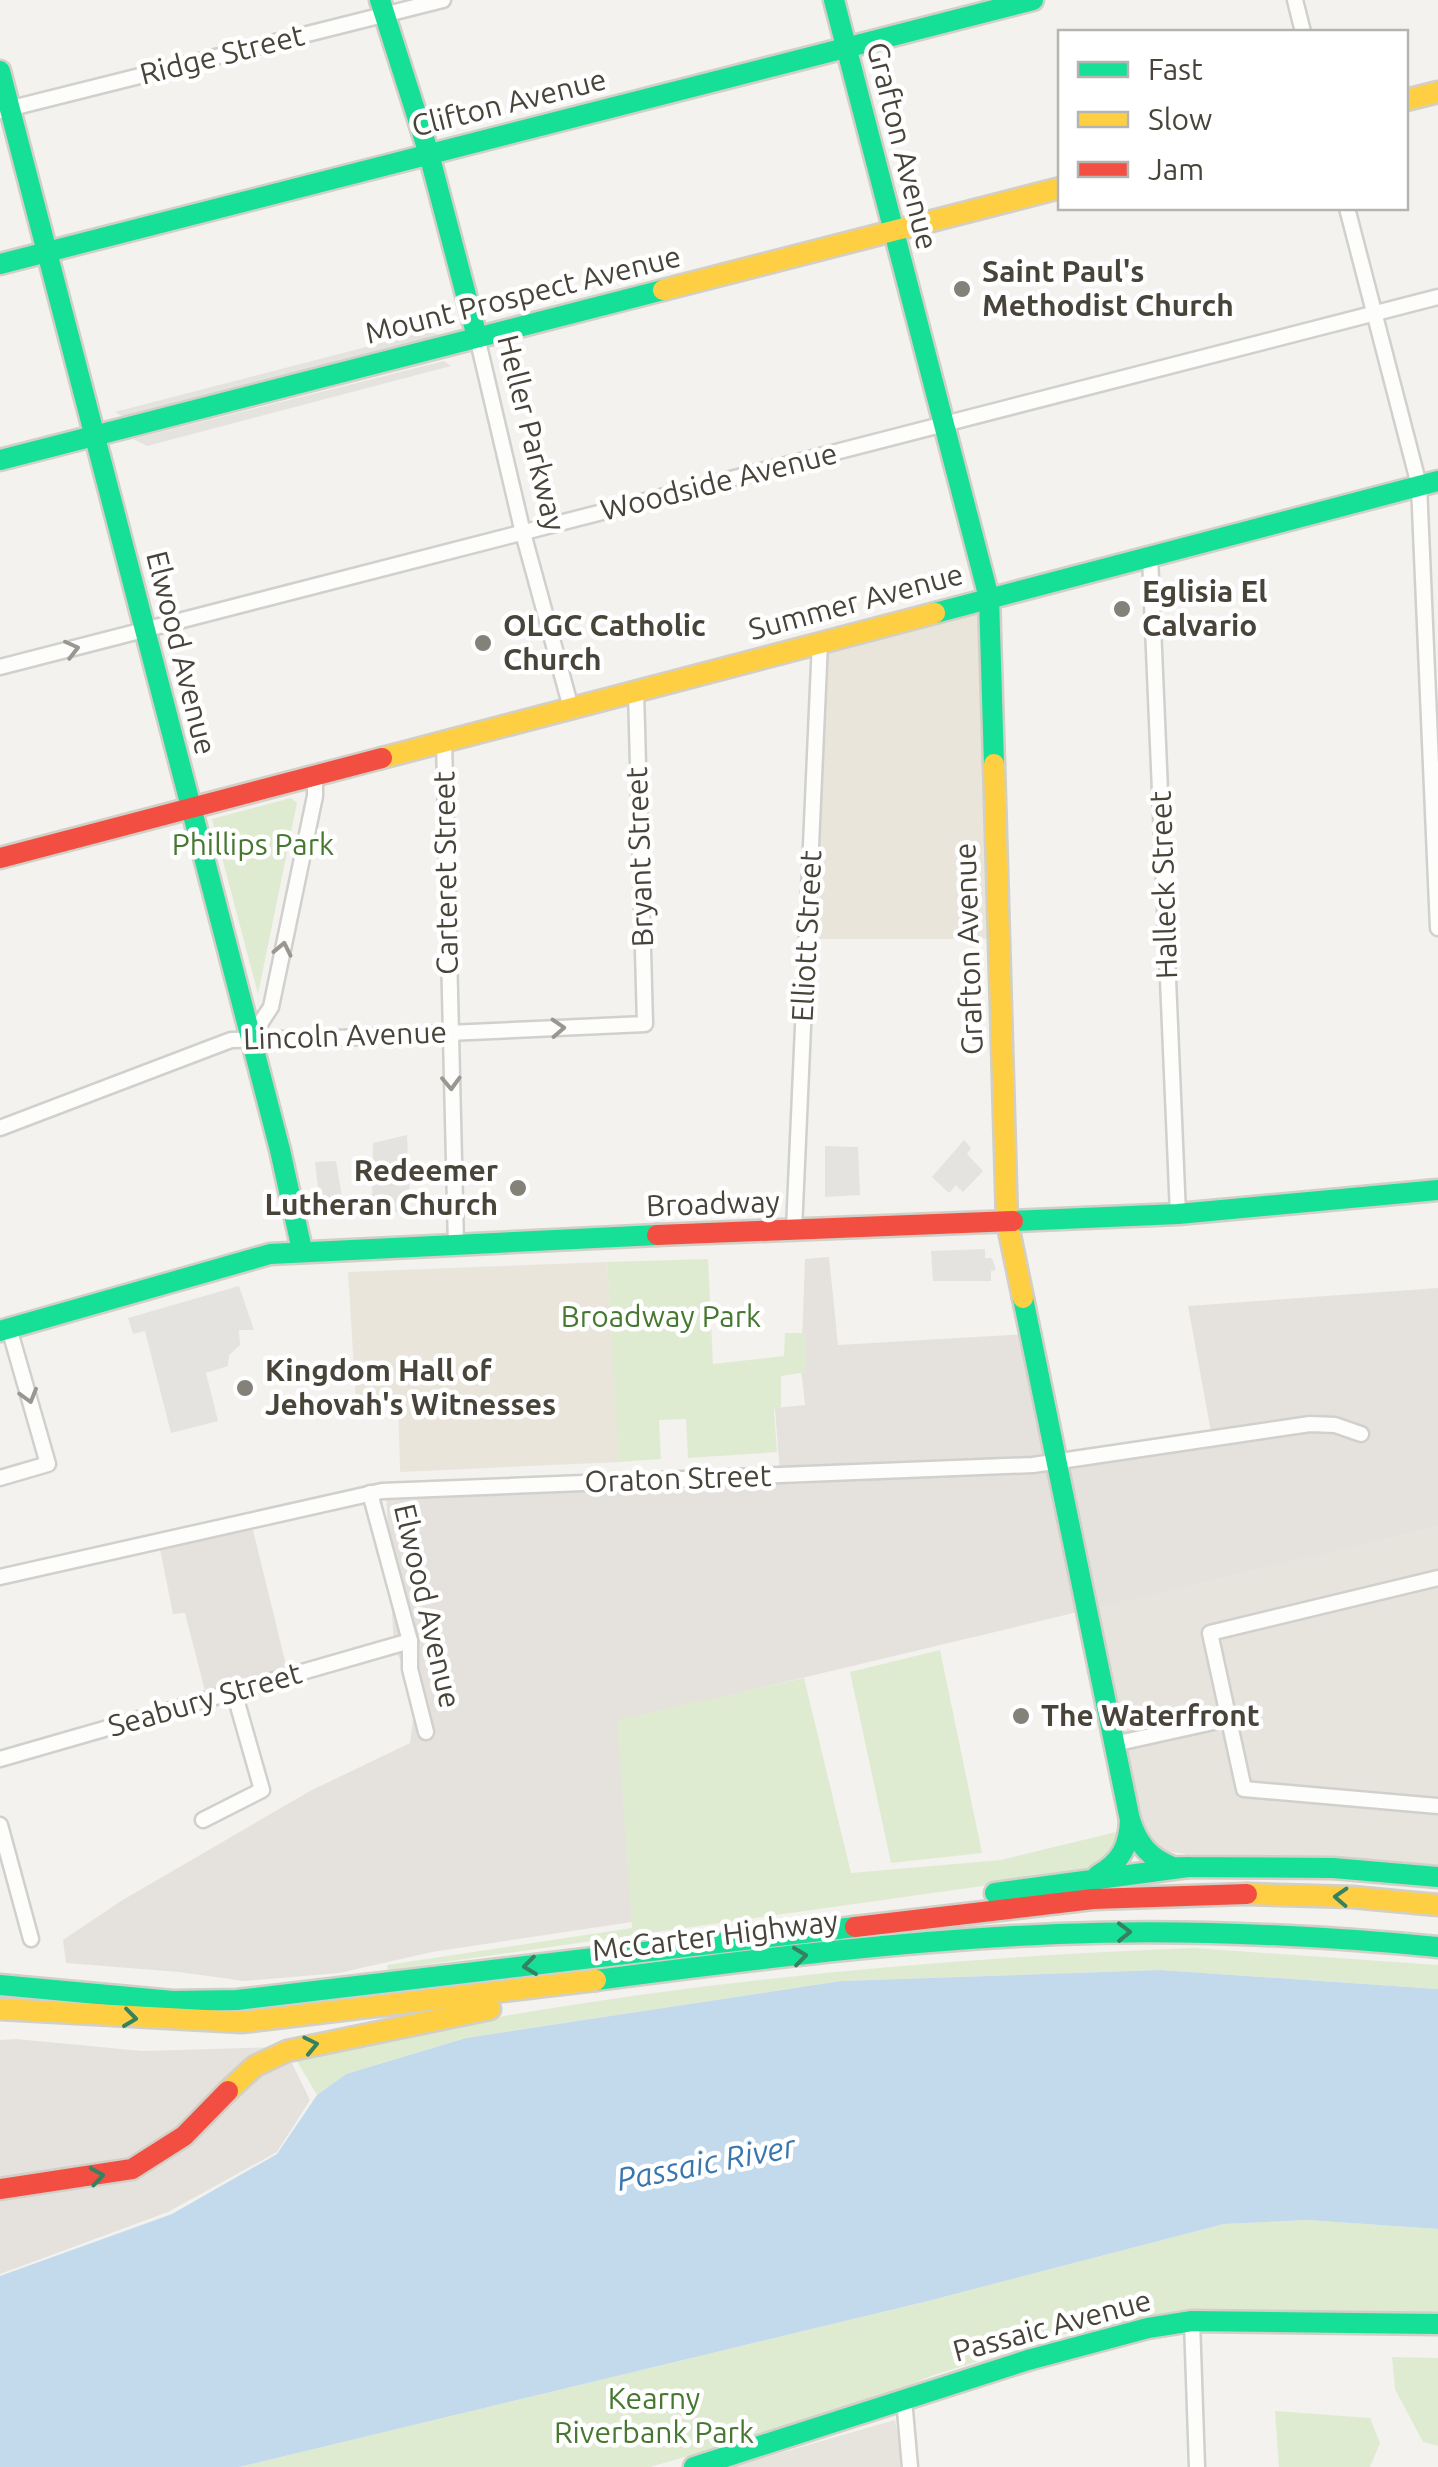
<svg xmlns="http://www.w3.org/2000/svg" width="1438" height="2467" font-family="Ubuntu,sans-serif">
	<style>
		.residential { fill: #e7e4dd }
		.industrial { fill: #e5e2de }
		.education { fill: #e9e5db }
		.green { fill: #dfebd1 }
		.parking { fill: #e5e3df }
		.water { fill: #c3daed }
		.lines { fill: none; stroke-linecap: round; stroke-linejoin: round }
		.street-casing { stroke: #d1d0cc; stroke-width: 19 }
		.fast-casing { stroke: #d2cfc6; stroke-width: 25 }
		.slow-casing { stroke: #d2cfc6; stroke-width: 25 }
		.jam-casing { stroke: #d2cfc6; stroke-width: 25 }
		.street { stroke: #fdfdfc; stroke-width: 14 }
		.fast { stroke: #16e098; stroke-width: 20 }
		.slow { stroke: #ffcf43; stroke-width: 20 }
		.jam { stroke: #f24e42; stroke-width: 20 }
		.oneway { stroke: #9a9791 }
		.oneway2 { stroke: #358260 }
		.poi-dot { fill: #848179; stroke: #fff; stroke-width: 4 }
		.labels { text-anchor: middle; stroke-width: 9; stroke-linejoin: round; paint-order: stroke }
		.street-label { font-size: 30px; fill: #49443a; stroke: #fff }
		.poi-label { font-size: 30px; font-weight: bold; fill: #49443a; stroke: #fff; text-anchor: start }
		.park-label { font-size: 30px; fill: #477831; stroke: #fff }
		.water-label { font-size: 32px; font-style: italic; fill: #3a76ae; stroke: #fff }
	</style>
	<rect width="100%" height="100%" fill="#f3f2ee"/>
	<!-- residential -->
	<g class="residential">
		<path d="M 1438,1526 L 1438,1881 L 1142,1849 L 1086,1609 Z"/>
		<path d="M 895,2420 L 905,2467 L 732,2467 Z"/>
	</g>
	<!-- industrial -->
	<g class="industrial">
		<path d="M 829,1257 L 838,1345 L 1028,1334 L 1055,1464 L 1213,1443 L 1188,1306 L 1438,1288 L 1438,1526 L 618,1722 L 632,1922 L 432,1952 L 339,1973 L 244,1981 L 179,1972 L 66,1963 L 63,1940 L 121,1901 L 310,1791 L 410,1743 L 417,1687 L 394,1649 L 386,1493 L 780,1474 L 775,1408 L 805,1405 L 801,1369 L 805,1259 Z"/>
		<path d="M 251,1522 L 288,1673 L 206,1695 L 185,1613 L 173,1614 L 159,1544 Z"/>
		<path d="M 16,2039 L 142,2051 L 284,2047 L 310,2100 L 277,2152 L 168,2212 L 0,2274 L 0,2040 Z"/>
	</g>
	<!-- education -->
	<g class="education">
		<path d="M 985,599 L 995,939 L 810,939 L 824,641 Z"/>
		<path d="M 607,1262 L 620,1462 L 400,1472 L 398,1400 L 356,1402 L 348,1272 Z"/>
	</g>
	<!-- green -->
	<g class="green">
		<path d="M 291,798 L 297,803 L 258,994 L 212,819 Z"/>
		<path d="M 708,1259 L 713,1364 L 784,1356 L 785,1333 L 806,1333 L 806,1372 L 781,1376 L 781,1407 L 774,1409 L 777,1452 L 688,1458 L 686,1419 L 659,1420 L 661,1459 L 619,1462 L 607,1262 Z"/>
		<path d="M 940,1650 L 982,1853 L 891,1863 L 850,1672 Z"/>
		<path d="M 804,1678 L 851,1873 L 1001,1860 L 1116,1832 L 1118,1847 L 1081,1872 L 388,1970 L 387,1965 L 632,1928 L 617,1720 Z"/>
		<path d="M 1193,1948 L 1438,1965 L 1438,1989 L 1160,1970 L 841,1981 L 466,2038 L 346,2074 L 317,2095 L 295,2058 C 589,1990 892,1960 1193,1948 Z"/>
		<path d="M 1307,2220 L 1438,2229 L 1438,2313 L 1189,2313 L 1078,2330 L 931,2376 L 860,2406 L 650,2467 L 239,2467 L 928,2301 L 1224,2224 Z"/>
		<path d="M 1392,2357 L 1438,2358 L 1438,2446 L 1423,2442 L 1395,2389 Z"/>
		<path d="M 1275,2411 L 1370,2418 L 1380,2443 L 1370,2467 L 1279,2467 Z"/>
	</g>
	<!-- parking -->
	<g class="parking">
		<path d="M 428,331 L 441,336 L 190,403 L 125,418 L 115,412 Z"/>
		<path d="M 444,361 L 451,366 L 147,446 L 133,439 Z"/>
		<path d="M 407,1135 L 410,1199 L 398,1207 L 398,1212 L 321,1212 L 315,1162 L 336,1161 L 343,1203 L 372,1202 L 373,1143 Z"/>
		<path d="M 964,1140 L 971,1148 L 967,1154 L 983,1171 L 963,1192 L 956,1185 L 949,1193 L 932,1177 Z"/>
		<path d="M 825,1146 L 858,1147 L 860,1195 L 825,1197 Z"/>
		<path d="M 985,1249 L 985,1258 L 992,1258 L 996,1270 L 991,1271 L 991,1281 L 933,1281 L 931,1251 Z"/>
		<path d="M 239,1286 L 254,1330 L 239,1330 L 240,1345 L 229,1355 L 228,1366 L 206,1373 L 218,1421 L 171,1433 L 145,1331 L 133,1334 L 128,1318 Z"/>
	</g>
	<!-- water -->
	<path class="water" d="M 1160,1970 L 1438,1989 L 1438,2229 L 1307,2220 L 1224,2224 L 928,2301 L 239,2467 L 0,2467 L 0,2276 L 172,2214 L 277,2154 L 317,2095 L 346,2074 L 466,2038 L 841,1981 Z"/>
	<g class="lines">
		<defs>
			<g id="street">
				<path d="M 1295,0 L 1303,32"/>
				<path d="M 0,111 L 443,0"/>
				<path d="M 1347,208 L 1419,485 L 1438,928"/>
				<path d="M 477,337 L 523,533 L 571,708"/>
				<path d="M 1150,556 L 1178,1214"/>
				<path d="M 0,667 L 1438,297"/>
				<path d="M 444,741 L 456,1245"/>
				<path d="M 250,1039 L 271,1007 L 315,796 L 315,775"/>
				<path d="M 0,1128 L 231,1040 L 337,1038 L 645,1024 L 636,691"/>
				<path d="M 794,1230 L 820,642"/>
				<path d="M 0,1478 L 48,1464 L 9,1328"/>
				<path d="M 370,1493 L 410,1641 L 410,1669 L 426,1732"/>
				<path d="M 0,1577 L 382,1491 L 1033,1465 L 1310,1424 L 1335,1425 L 1361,1434"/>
				<path d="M 1438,1578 L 1210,1633 L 1244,1789 L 1438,1806"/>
				<path d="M 1114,1744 L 1227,1719"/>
				<path d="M 0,1759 L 410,1641"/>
				<path d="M 203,1820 L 262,1790 L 234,1692"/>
				<path d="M 0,1825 L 31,1939"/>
				<path d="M 1192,2321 L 1197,2467"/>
				<path d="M 904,2399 L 910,2467"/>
			</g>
			<g id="fast">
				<path d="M 380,0 L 429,154 L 477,337"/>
				<path d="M 834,0 L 989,598 L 994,764"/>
				<path d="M 0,71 L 280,1150 L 302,1250"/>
				<path d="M 0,264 L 1033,0"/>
				<path d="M 0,460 L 663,290"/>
				<path d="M 935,613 L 1438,481"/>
				<path d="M 1013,1221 L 1178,1214 L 1438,1190"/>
				<path d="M 1023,1298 L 1130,1820 C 1138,1844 1149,1858 1173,1867 L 1333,1868 L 1438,1877"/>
				<path d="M 0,1331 L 270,1254 L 657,1235"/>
				<path d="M 1098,1875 C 1121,1862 1129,1846 1130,1820"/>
				<path d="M 995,1893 L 1188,1867"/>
				<path d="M 596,1980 C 750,1960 903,1940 1058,1934 C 1185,1929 1312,1935 1438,1947"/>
				<path d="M 0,1985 L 173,2001 L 237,2000 L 855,1927"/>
				<path d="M 694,2467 L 1028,2360 L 1148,2328 L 1192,2321 L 1438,2324"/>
			</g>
			<g id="slow">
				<path d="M 1406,100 L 1438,92"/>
				<path d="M 663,290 L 1060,188"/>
				<path d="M 382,758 L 935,613"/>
				<path d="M 994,764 L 1007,1221 L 1023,1298"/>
				<path d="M 1247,1894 L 1352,1897 L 1438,1905"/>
				<path d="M 0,2009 L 242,2022 L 596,1980"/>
				<path d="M 228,2091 L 255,2066 L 287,2051 L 490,2009"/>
			</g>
			<g id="jam">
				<path d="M 0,858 L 382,758"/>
				<path d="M 657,1235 L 1013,1221"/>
				<path d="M 855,1927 L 1093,1899 L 1247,1894"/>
				<path d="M 0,2189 L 132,2169 L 184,2136 L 228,2091"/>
			</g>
		</defs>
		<!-- street casing -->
		<use href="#street" class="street-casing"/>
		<!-- fast casing -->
		<use href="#fast" class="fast-casing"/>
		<!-- slow casing -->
		<use href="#slow" class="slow-casing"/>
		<!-- jam casing -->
		<use href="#jam" class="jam-casing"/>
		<!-- street -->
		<use href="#street" class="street"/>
		<!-- fast -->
		<use href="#fast" class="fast"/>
		<!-- slow -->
		<use href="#slow" class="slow"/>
		<!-- jam -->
		<use href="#jam" class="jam"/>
	</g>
	<!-- one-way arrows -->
	<defs><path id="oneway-chevron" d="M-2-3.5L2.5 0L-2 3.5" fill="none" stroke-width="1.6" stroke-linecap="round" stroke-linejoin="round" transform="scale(2.5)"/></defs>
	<g class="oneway">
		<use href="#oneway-chevron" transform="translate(72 649) rotate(-14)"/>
		<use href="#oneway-chevron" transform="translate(283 949) rotate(-78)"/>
		<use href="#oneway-chevron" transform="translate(558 1028) rotate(-3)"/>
		<use href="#oneway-chevron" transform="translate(451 1083) rotate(88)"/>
		<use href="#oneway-chevron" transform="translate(29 1396) rotate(74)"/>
	</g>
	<g class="oneway2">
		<use href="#oneway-chevron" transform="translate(1341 1897) rotate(-177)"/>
		<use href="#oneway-chevron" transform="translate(1124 1932) rotate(-1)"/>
		<use href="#oneway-chevron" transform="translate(800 1956) rotate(-7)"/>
		<use href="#oneway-chevron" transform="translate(530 1966) rotate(173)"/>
		<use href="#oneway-chevron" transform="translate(130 2018) rotate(7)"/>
		<use href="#oneway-chevron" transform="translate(311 2045) rotate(-12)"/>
		<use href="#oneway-chevron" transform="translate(97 2176) rotate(-9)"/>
	</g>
	<!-- markers -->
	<g class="poi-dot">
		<circle cx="962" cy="289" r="10"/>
		<circle cx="1122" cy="609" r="10"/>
		<circle cx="483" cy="643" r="10"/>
		<circle cx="518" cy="1188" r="10"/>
		<circle cx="245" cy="1388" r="10"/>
		<circle cx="1021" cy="1716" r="10"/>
	</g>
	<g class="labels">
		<!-- street labels -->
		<g class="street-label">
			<text transform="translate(222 55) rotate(-14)" y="10">Ridge Street</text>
			<text transform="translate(509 103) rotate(-14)" y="10">Clifton Avenue</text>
			<text transform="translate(902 146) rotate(76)" y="10">Grafton Avenue</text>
			<text transform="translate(523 295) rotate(-14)" y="10">Mount Prospect Avenue</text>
			<text transform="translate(531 433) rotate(76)" y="10">Heller Parkway</text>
			<text transform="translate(719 482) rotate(-14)" y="10">Woodside Avenue</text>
			<text transform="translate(856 602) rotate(-15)" y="10">Summer Avenue</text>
			<text transform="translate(181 653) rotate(76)" y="10">Elwood Avenue</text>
			<text transform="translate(640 857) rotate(-92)" y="10">Bryant Street</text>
			<text transform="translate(446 873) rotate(-91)" y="10">Carteret Street</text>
			<text transform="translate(1164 885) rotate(-92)" y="10">Halleck Street</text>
			<text transform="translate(807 936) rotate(-87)" y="10">Elliott Street</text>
			<text transform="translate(969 949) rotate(-92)" y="10">Grafton Avenue</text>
			<text transform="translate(345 1036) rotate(-2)" y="10">Lincoln Avenue</text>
			<text transform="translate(713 1204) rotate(-2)" y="10">Broadway</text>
			<text transform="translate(678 1479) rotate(-2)" y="10">Oraton Street</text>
			<text transform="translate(427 1606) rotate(77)" y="10">Elwood Avenue</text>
			<text transform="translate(205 1700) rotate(-16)" y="10">Seabury Street</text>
			<text transform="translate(715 1936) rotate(-7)" y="10">McCarter Highway</text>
			<text transform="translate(1052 2326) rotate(-15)" y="10">Passaic Avenue</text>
		</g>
		<!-- poi labels -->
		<g class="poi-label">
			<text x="982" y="282">Saint Paul's<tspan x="982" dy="34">Methodist Church</tspan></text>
			<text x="1142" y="602">Eglisia El<tspan x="1142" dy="34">Calvario</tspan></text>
			<text x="503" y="636">OLGC Catholic<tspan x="503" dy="34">Church</tspan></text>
			<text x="498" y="1181" text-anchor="end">Redeemer<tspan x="498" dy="34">Lutheran Church</tspan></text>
			<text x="265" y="1381">Kingdom Hall of<tspan x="265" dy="34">Jehovah's Witnesses</tspan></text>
			<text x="1041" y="1726">The Waterfront</text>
		</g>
		<!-- park labels -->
		<g class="park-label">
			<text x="253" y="855">Phillips Park</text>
			<text x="661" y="1327">Broadway Park</text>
			<text x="654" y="2409">Kearny<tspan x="654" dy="34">Riverbank Park</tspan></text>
		</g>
		<!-- water labels -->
		<g class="water-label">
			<text transform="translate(706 2163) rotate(-11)" y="11">Passaic River</text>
		</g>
	</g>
	<!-- legend -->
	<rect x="1058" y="30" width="350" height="180" fill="#ffffff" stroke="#b6b4b0" stroke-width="2.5"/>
	<rect x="1078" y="62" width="50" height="15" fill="#16e098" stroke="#b6b4b0" stroke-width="2.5"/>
	<text x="1148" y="80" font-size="30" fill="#49443a">Fast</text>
	<rect x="1078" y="112" width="50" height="15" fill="#ffcf43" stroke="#b6b4b0" stroke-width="2.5"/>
	<text x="1148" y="130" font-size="30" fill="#49443a">Slow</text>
	<rect x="1078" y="162" width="50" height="15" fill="#f24e42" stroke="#b6b4b0" stroke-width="2.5"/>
	<text x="1148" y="180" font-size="30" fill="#49443a">Jam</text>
</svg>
